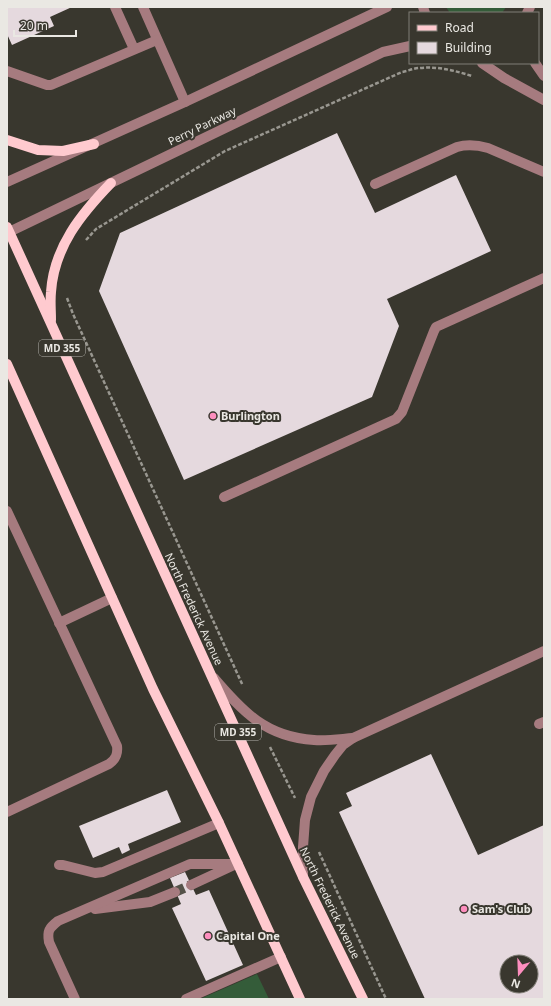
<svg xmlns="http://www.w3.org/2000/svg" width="551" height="1006" font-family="'Noto Sans',sans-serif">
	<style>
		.green { fill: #345c39 }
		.building { fill: #e5d9de; fill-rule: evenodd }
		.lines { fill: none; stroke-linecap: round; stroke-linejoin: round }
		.minor-tunnel { stroke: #545249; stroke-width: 10; stroke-dasharray: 10 5; stroke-linecap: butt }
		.path { stroke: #999790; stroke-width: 2.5; stroke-dasharray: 4 2; stroke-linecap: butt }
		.minor { stroke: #a67b7f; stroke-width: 10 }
		.major { stroke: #ffcacf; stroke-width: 10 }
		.poi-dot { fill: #fd8ebe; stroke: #39372e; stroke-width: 1.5 }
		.labels { text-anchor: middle; stroke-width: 4; stroke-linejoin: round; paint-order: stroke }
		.shield { fill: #39372e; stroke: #b5b3ad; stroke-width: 1 }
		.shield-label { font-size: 10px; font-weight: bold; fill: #eae8e3 }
		.street-label { font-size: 11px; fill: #eae8e3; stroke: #39372e }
		.poi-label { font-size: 11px; font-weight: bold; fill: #eae8e3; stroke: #39372e; text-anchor: start }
	</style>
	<rect width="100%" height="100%" fill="#39372e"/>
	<!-- green -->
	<g class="green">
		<path d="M 446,7 L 506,7 L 502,13 L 450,13 Z"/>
		<path d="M 257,974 L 269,999 L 200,999 Z"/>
	</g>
	<!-- building -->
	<g class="building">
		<path d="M 7,7 L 72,7 L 50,17 L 54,26 L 12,45 L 7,34 Z"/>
		<path d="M 337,133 L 375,213 L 456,175 L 491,251 L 387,299 L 399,326 L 372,397 L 184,480 L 99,291 L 120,233 Z"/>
		<path d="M 431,754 L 478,855 L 544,825 L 544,999 L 425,999 L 339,812 L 352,806 L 346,793 ZM 507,962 L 531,962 L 531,986 L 507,986 Z"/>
		<path d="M 167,790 L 181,822 L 128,844 L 130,850 L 122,854 L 119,847 L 93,858 L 79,826 Z"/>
		<path d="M 185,872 L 196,895 L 209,890 L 243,965 L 206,981 L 172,908 L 181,904 L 170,878 Z"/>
	</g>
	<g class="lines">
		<!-- minor-tunnel -->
		<path class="minor-tunnel" d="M 175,892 L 191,885"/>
		<!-- path -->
		<g class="path">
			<path d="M 86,240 L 96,229 L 225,151 L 402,72 C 408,71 414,68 420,68 C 438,66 456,71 472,76"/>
			<path d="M 67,298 L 73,314 L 243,686"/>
			<path d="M 270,747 L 295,798"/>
			<path d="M 319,852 L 386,999"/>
		</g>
		<!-- minor -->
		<g class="minor">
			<path d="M 115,7 L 134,49"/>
			<path d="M 143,7 L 185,102"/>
			<path d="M 423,7 L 425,13"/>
			<path d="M 527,13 L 530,7"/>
			<path d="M 482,63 L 504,78 L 544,100"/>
			<path d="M 535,63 L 544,76"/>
			<path d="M 7,71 L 47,85 L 51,85 L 157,40"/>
			<path d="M 7,182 L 185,102 L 387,7"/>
			<path d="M 375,184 L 457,147 C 468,144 477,145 488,148 L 544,172"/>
			<path d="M 7,233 L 383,52 L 410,46"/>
			<path d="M 224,497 L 396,419 L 402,412 L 434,331 L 436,327 L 544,278"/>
			<path d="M 7,511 L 117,746 C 118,754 116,759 109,764 L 7,812"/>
			<path d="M 59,623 L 112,598"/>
			<path d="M 214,678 C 243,712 266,737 314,740 C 327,741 340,739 353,738"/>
			<path d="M 539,724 L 544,722"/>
			<path d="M 59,865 L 63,865 L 95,873 L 103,872 L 219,823"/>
			<path d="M 303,877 L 303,847 L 305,820 L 311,797 L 324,771 L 335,755 L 343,745 L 353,738 L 544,651"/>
			<path d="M 191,885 L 234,865"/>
			<path d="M 95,909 L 150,902 L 175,892"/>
			<path d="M 75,999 L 49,942 C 47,931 49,928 58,921 L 190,864 L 238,864"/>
			<path d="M 186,999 L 281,957"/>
		</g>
		<!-- major -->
		<g class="major">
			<path d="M 7,140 L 38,150 L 63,151 L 94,144"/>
			<path d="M 7,227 L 303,877 L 363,999"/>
			<path d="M 51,320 C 51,310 50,301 51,292 C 54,247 81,214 111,183"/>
			<path d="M 7,364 L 153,689 L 219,823 L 300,999"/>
		</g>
	</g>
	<!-- markers -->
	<g class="poi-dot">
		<circle cx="213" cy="416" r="4"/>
		<circle cx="464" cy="909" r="4"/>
		<circle cx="208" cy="936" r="4"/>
	</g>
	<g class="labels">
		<!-- shield labels -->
		<g class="shield">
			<rect x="39" y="340" width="46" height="16" rx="3"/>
			<rect x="215" y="724" width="46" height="16" rx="3"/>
		</g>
		<g class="shield-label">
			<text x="62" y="352">MD 355</text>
			<text x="238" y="736">MD 355</text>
		</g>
		<!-- street labels -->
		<g class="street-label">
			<text transform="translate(202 126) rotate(-26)" y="4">Perry Parkway</text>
			<text transform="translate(194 609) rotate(65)" y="4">North Frederick Avenue</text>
			<text transform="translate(330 903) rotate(64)" y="4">North Frederick Avenue</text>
		</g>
		<!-- poi labels -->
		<g class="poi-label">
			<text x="221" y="420">Burlington</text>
			<text x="472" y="913">Sam's Club</text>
			<text x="216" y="940">Capital One</text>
		</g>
	</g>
	<!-- border -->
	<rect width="551" height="1006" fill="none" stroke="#eae8e3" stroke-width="16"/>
	<!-- legend -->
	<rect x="409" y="12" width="130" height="52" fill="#39372e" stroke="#807e76"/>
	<rect x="417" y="25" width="20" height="6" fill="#ffcacf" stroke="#807e76"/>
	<text x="445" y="32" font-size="12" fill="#eae8e3">Road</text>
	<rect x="417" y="42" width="20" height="12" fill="#e5d9de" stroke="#807e76"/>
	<text x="445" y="52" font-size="12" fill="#eae8e3">Building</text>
	<!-- north arrow -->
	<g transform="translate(519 974) rotate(199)"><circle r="19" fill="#39372e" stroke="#807e76"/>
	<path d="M0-3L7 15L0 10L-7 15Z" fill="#fd8ebe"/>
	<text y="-6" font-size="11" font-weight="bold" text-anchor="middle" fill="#eae8e3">N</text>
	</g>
	<!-- scale -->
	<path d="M14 30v6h62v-6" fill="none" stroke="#eae8e3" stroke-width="2"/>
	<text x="20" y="30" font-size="12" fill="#eae8e3" stroke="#39372e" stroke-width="3" paint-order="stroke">20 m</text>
</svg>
